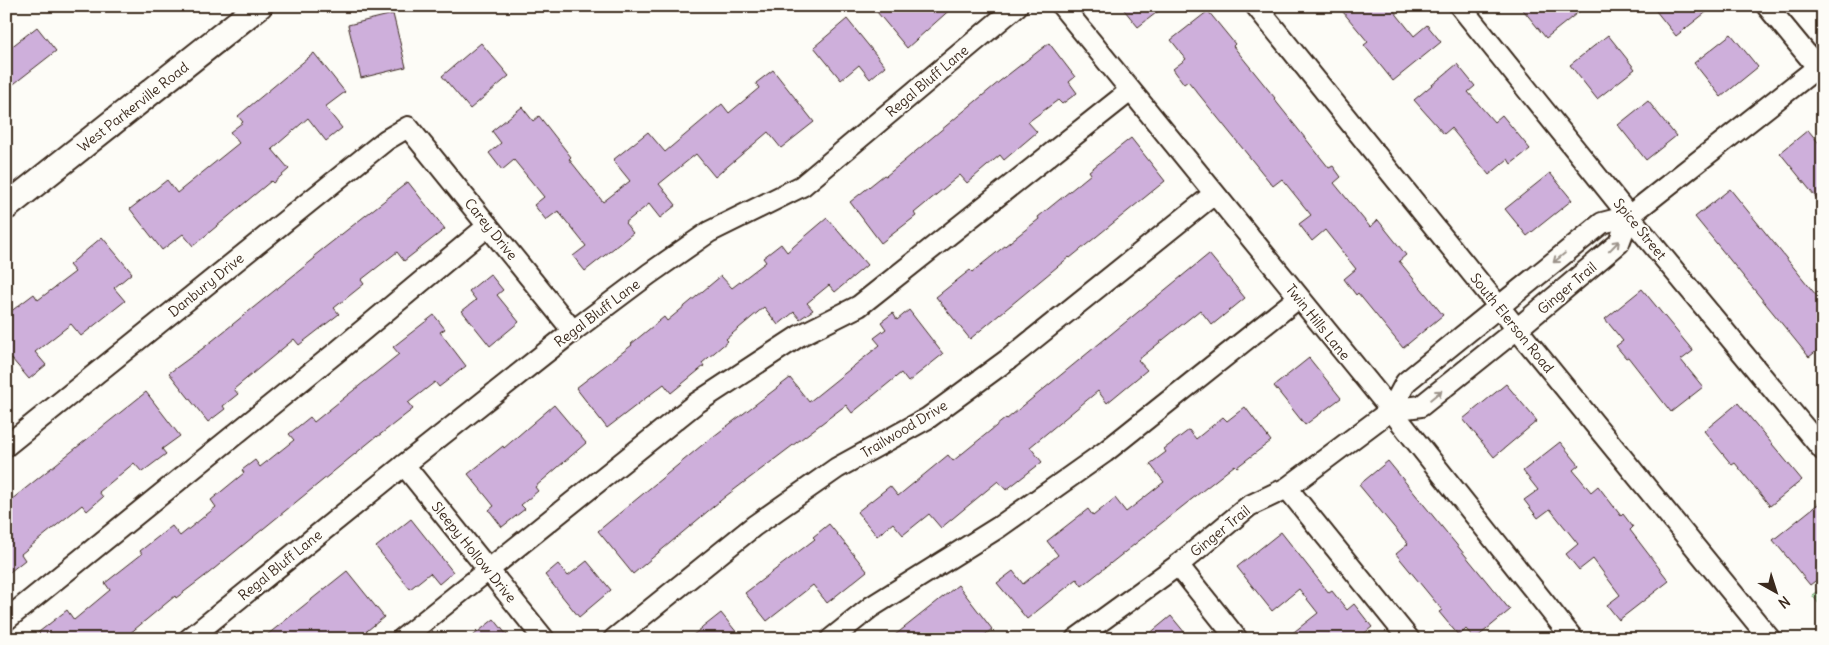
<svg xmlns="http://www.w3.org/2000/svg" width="1829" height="645" font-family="Delius,sans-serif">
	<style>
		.park { fill: url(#park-dots); stroke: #728a67 }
		.building { fill: #ceafdb; stroke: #3b2a1e }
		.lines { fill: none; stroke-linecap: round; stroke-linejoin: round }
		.minor-casing { stroke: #3b2a1e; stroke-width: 24 }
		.major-casing { stroke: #3b2a1e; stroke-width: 29 }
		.minor { stroke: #fdfcf7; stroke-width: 20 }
		.major { stroke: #fdfcf7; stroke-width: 25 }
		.oneway { stroke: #9c938a }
		.labels { text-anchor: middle; stroke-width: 4; stroke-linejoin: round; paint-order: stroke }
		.street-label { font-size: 14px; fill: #3b2a1e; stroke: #fdfcf7 }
	</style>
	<defs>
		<pattern id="park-dots" width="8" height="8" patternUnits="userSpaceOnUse" patternTransform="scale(1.25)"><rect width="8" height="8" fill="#aae9b0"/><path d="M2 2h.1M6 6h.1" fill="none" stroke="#93c897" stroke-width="1.8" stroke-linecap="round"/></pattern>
	</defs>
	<rect width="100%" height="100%" fill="#fdfcf7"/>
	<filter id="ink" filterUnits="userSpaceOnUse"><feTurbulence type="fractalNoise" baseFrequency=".02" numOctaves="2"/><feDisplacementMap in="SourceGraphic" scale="10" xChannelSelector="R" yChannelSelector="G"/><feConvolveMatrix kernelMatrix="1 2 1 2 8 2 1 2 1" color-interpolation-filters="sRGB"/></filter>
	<g filter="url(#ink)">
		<!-- park -->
		<path class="park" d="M 1823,587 L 1823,609 L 1812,595 Z"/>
		<!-- building -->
		<g class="building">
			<path d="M 872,6 L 954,6 L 907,48 Z"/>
			<path d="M 1121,6 L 1165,6 L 1138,27 Z"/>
			<path d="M 1338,6 L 1390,6 L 1414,36 L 1427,25 L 1441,42 L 1393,81 L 1364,45 L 1368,42 Z"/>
			<path d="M 1520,6 L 1586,6 L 1546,38 Z"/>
			<path d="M 1652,6 L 1714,6 L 1676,36 Z"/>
			<path d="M 1208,11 L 1235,44 L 1233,46 L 1275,98 L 1274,99 L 1329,168 L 1333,166 L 1341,177 L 1334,183 L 1370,227 L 1378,220 L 1406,255 L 1399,261 L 1443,315 L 1403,348 L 1358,293 L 1356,295 L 1344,279 L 1356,269 L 1325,230 L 1312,241 L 1299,224 L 1311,215 L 1282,179 L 1273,186 L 1188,81 L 1184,84 L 1173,69 L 1186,59 L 1171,40 Z"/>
			<path d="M 393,14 L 406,67 L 361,78 L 348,25 Z"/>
			<path d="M 847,19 L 885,66 L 870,79 L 859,65 L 841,80 L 814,47 Z"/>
			<path d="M 37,27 L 56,51 L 6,90 L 6,51 Z"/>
			<path d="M 1731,34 L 1758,67 L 1721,97 L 1694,63 Z"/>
			<path d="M 1608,35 L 1635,69 L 1597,99 L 1570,65 Z"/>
			<path d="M 481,43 L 509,76 L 470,109 L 442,76 Z"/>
			<path d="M 1049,43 L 1075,77 L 1069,82 L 1077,93 L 1062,104 L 1058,100 L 1028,122 L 1037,132 L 1004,160 L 1000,155 L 967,183 L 960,175 L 914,213 L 916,216 L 881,243 L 850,202 L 884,175 L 886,176 L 1000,81 Z"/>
			<path d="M 314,53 L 345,92 L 325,107 L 342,128 L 326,141 L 308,118 L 272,149 L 289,169 L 273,183 L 271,181 L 193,246 L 183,234 L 162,250 L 130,209 L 167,180 L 177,193 L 239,143 L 230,132 L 243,122 L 238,116 Z"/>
			<path d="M 1457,64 L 1475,86 L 1468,92 L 1494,122 L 1502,115 L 1530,149 L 1511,164 L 1508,159 L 1489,175 L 1451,128 L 1444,134 L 1414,100 Z"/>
			<path d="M 773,70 L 814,122 L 781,148 L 768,132 L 715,177 L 696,154 L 659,184 L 676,205 L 660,218 L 649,204 L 625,223 L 633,233 L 585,271 L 573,256 L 586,246 L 558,211 L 546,220 L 534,205 L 544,197 L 514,160 L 502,170 L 489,153 L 501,143 L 492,131 L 522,107 L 533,121 L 539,116 L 571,157 L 569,159 L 603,202 L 630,181 L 613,160 L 648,132 L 665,152 L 722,104 L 729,113 L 759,88 L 756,83 Z"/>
			<path d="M 1648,101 L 1676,136 L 1646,160 L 1618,125 Z"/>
			<path d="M 1808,130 L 1823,148 L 1823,206 L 1780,153 Z"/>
			<path d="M 1131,138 L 1165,181 L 1070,258 L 1069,257 L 970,339 L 936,297 L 970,270 L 972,272 L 1039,219 L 1038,217 L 1091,174 L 1089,171 Z"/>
			<path d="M 1550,173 L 1572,200 L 1527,236 L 1505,209 Z"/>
			<path d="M 408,182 L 445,229 L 404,261 L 397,252 L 361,280 L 364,284 L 334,308 L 339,314 L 299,345 L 294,339 L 234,389 L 238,394 L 223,406 L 225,409 L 208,422 L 169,373 L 202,349 L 315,258 L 314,256 Z"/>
			<path d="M 1730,189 L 1816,295 L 1823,290 L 1823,346 L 1809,357 L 1695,217 Z"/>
			<path d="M 827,218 L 867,265 L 835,292 L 829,285 L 807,303 L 813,310 L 800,319 L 794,312 L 778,325 L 764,307 L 726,339 L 728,341 L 702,363 L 704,366 L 671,393 L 664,384 L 607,428 L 576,388 L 632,345 L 631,344 L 664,317 L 667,321 L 721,276 L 732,288 L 766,262 L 763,258 L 781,244 L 787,252 Z"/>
			<path d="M 102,237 L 132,273 L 114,288 L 125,301 L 81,336 L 71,324 L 35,352 L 46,365 L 29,379 L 6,352 L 6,315 L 34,294 L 38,300 L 75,272 L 69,265 Z"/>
			<path d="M 1209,254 L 1245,298 L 1212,325 L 1200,310 L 1138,360 L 1147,370 L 1107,403 L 1098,391 L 1030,447 L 1042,462 L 1006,490 L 998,481 L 941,528 L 929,514 L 903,535 L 893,523 L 877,536 L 857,512 L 890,486 L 898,496 L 948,455 L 953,461 L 1006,418 L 1007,419 Z"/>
			<path d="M 490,274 L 503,290 L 497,295 L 519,322 L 490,346 L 462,311 L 476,300 L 469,291 Z"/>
			<path d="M 1642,289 L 1693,351 L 1681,360 L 1703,387 L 1671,412 L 1628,357 L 1626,358 L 1616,346 L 1623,341 L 1605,319 Z"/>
			<path d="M 909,310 L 943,354 L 908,382 L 901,373 L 852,413 L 846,405 L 726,496 L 633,574 L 598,531 L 701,446 L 790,378 L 809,402 L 880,345 L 874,338 L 886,329 L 881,322 L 893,313 L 897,320 Z"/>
			<path d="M 434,315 L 445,329 L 440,332 L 466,366 L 439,387 L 435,382 L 408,403 L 413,409 L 377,437 L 377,436 L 209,573 L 176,598 L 175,596 L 123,639 L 30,639 L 67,610 L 74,620 L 110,590 L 105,583 L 142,554 L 140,551 L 172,526 L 180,536 L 216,507 L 211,500 L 244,473 L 242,470 L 255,460 L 260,467 L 294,440 L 289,434 L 310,417 L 314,422 L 399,354 L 393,347 Z"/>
			<path d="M 1309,358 L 1341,398 L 1305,425 L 1274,386 Z"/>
			<path d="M 1506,384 L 1537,421 L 1494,457 L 1463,419 Z"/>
			<path d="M 146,392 L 180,436 L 162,449 L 166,454 L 142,472 L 134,463 L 99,492 L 103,497 L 87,511 L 82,505 L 21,554 L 25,560 L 6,575 L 6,504 Z"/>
			<path d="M 1738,403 L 1802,480 L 1770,506 L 1735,463 L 1732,465 L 1704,431 Z"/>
			<path d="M 554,405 L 586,443 L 535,487 L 538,491 L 521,505 L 525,509 L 502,527 L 489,510 L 494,506 L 468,474 L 503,446 L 504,448 Z"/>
			<path d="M 1245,407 L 1271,441 L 1237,467 L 1235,465 L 1082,586 L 1077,579 L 1027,619 L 997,583 L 1013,571 L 1023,584 L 1058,555 L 1047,541 L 1088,509 L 1093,516 L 1115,498 L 1126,512 L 1164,482 L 1150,464 L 1166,452 L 1164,449 L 1189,430 L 1196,439 L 1223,417 L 1227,421 Z"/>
			<path d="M 1560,442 L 1579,465 L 1573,470 L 1591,492 L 1598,486 L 1621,516 L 1623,514 L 1633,527 L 1630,530 L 1669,581 L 1619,620 L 1607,605 L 1620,595 L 1593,559 L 1579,570 L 1566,554 L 1578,544 L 1550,509 L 1538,518 L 1524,500 L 1538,490 L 1523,471 Z"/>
			<path d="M 1388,461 L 1510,610 L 1475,639 L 1466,629 L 1459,636 L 1439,612 L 1442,610 L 1396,554 L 1408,544 L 1359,485 Z"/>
			<path d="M 1823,500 L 1823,575 L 1810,585 L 1773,540 Z"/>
			<path d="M 411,519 L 453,572 L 439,584 L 430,573 L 410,589 L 376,547 Z"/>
			<path d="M 829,524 L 867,571 L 827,603 L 813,585 L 767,621 L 745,593 L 815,539 L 813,537 Z"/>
			<path d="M 1281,532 L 1329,593 L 1332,591 L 1347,610 L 1354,604 L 1372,627 L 1357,639 L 1285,639 L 1318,613 L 1299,589 L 1272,611 L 1237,567 Z"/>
			<path d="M 587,561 L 611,590 L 579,617 L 545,575 L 558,564 L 568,576 Z"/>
			<path d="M 347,571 L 384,617 L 357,639 L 262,639 Z"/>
			<path d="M 958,585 L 992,629 L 980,639 L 890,639 Z"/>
			<path d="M 721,613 L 742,639 L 688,639 Z"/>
			<path d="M 1171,616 L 1190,639 L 1143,639 Z"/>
			<path d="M 494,619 L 510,639 L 469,639 Z"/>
		</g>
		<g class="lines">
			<defs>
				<g id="minor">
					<path d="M 1062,6 L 1391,410 L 1573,639"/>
					<path d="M 1256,6 L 1517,329 L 1770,639"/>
					<path d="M 1460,6 L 1629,216 L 1823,450"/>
					<path d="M 1767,6 L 1823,74"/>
					<path d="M 1391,410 L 1421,406 L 1517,329 L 1619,243 L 1629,216"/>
					<path d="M 6,446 L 386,140 L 408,127 L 573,331"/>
					<path d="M 404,465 L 544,639"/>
					<path d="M 1287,488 L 1409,639"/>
					<path d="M 1178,565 L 1237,639"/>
					<path d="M 6,620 L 338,351 L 488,226"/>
					<path d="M 189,639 L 404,465 L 573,331 L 649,274 L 709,232 L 802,186 L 1017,6"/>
					<path d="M 402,639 L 695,404 L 799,336 L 859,306 L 1130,91"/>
					<path d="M 614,639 L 754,526 L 837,468 L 928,418 L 1010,358 L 1214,194"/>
					<path d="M 831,639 L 871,607 L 999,527 L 1105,452 L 1298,298"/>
					<path d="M 1076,639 L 1178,565 L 1249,506 L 1287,488 L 1391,410 L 1406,382 L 1602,223 L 1629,216 L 1823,63"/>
				</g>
				<path id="major" d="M 6,207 L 259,6"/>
			</defs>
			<!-- minor casing -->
			<use href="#minor" class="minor-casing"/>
			<!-- major casing -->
			<use href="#major" class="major-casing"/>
			<!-- minor -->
			<use href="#minor" class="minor"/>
			<!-- major -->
			<use href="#major" class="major"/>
		</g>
		<!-- one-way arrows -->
		<defs><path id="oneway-shaft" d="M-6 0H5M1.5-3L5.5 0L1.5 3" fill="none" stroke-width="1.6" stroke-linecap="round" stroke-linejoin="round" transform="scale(1.25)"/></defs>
		<g class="oneway">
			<use href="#oneway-shaft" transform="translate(1614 246) rotate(-46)"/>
			<use href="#oneway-shaft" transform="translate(1559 258) rotate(141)"/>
			<use href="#oneway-shaft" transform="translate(1436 395) rotate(-39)"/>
		</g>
	</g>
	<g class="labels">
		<!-- street labels -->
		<g class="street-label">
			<text transform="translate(927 81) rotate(-40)" y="5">Regal Bluff Lane</text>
			<text transform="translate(133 107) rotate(-38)" y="5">West Parkerville Road</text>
			<text transform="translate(491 229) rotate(51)" y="5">Carey Drive</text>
			<text transform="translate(1640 229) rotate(51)" y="5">Spice Street</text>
			<text transform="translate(206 285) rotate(-39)" y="5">Danbury Drive</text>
			<text transform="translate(1567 288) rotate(-40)" y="5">Ginger Trail</text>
			<text transform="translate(597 313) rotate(-37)" y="5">Regal Bluff Lane</text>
			<text transform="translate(1318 322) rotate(51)" y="5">Twin Hills Lane</text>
			<text transform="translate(1512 323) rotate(51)" y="5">South Elerson Road</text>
			<text transform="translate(904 429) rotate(-31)" y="5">Trailwood Drive</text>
			<text transform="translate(1220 531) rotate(-39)" y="5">Ginger Trail</text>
			<text transform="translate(474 552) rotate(51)" y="5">Sleepy Hollow Drive</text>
			<text transform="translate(280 565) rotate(-39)" y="5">Regal Bluff Lane</text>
		</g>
	</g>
	<!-- margin -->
	<rect width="1829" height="645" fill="none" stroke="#fdfcf7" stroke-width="25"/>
	<rect x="12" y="12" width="1804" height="620" fill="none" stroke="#3b2a1e" stroke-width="2" filter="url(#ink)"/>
	<!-- north arrow -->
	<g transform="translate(1776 592) rotate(141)" stroke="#fdfcf7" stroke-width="4" paint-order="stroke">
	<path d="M0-4L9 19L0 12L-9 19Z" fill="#3b2a1e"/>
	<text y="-8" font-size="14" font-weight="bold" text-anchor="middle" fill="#3b2a1e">N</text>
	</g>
</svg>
